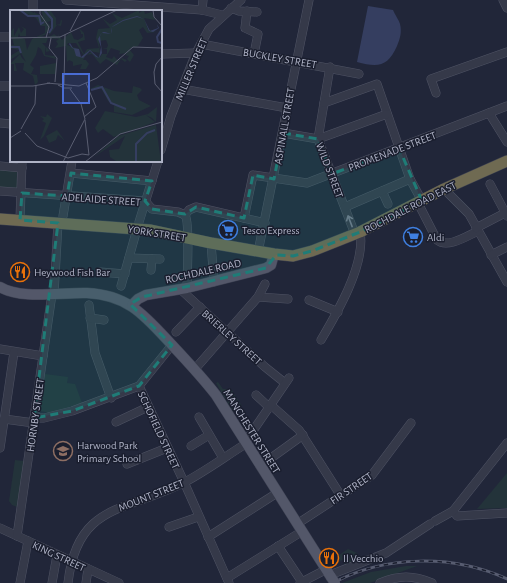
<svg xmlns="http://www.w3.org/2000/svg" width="507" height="583" font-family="'Alegreya Sans',sans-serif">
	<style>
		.green { fill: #23333a }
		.water { fill: #353e60 }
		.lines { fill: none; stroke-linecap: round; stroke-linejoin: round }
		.minor-casing { stroke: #4f5364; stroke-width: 9 }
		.major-casing { stroke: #3e4253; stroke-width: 11 }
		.highway-casing { stroke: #3c4051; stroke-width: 12 }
		.minor { stroke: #353949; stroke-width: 8 }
		.major { stroke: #535769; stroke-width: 10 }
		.highway { stroke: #6f6a52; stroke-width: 11 }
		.rail-casing { stroke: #575c70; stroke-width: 3 }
		.rail { stroke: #1a1e2e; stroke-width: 1.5; stroke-dasharray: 4.5; stroke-linecap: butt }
		.major-bridge-casing { stroke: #3e4253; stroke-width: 11; stroke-linecap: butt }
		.major-bridge { stroke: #535769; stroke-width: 10 }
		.oneway { stroke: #787c8e }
		.marked { fill: #1f7c77; fill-opacity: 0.2; stroke: #1f7c77; stroke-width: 3; stroke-dasharray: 8 5; stroke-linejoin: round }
		.labels { text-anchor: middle; stroke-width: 3; stroke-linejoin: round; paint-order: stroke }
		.street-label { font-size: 11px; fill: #afb3c6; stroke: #1a1e2e }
		.poi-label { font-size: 11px; fill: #afb3c6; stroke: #1a1e2e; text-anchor: start }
		.inset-river { fill: none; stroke: #353e60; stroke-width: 2 }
		.inset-road { fill: none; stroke: #5a5e71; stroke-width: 1 }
		.view { fill: #496cd3; fill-opacity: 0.15; stroke: #496cd3; stroke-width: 2 }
		.inset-edge { fill: none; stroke: #afb3c6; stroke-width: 2 }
	</style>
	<rect width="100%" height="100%" fill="#212639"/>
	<!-- green -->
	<g class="green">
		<path d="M 0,169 L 19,170 L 18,188 L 0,187 Z"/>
		<path d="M 45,374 L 68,377 L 67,383 L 75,384 L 82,403 L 50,413 L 41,411 L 40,408 Z"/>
		<path d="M 218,382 L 223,389 L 231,389 L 242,406 L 233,412 L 216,383 Z"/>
		<path d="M 15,460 L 24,461 L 17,507 L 12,505 L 9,501 Z"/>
		<path d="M 507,473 L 507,508 L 477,509 Z"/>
		<path d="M 348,549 L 357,553 L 360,558 L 345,565 L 343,560 L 339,561 L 336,557 Z"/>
		<path d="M 406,566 L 417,566 L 370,583 L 342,583 L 371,572 Z"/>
	</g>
	<!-- water -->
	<path class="water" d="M 368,6 L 393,10 C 395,15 399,20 400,24 C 402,32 400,39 397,46 C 388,66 379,68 357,62 Z"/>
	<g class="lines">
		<defs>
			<g id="minor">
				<path d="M 66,0 L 202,10 L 222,15"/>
				<path d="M 503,0 L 507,8"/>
				<path d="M 231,8 L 239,11 L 257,12"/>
				<path d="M 202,10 L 203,0"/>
				<path d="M 33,11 L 33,0"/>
				<path d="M 247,11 L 245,28 L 258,34 L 254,54"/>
				<path d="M 0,37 L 11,37"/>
				<path d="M 201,44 L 359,74"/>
				<path d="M 161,54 L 196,53"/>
				<path d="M 330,67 L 318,139 L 355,234"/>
				<path d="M 0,86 L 11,86"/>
				<path d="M 182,89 L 287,108"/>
				<path d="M 436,93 L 431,79 L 507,52"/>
				<path d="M 324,103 L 377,84 L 410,179 L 422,201"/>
				<path d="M 489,113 L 507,142"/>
				<path d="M 0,123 L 11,124"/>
				<path d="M 283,133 L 318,139 L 387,114"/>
				<path d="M 161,150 L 171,116 L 196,53 L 209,29 L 241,0"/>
				<path d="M 0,166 L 22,168"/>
				<path d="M 71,173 L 152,181"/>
				<path d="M 490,184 L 507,216"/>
				<path d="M 444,189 L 469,214 L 507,282"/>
				<path d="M 0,191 L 145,201 L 152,209 L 178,212 L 185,215"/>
				<path d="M 382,191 L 388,204"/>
				<path d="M 418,203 L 437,240 C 447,249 467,236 478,231"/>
				<path d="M 345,207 L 410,179"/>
				<path d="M 185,215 L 189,210 L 196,207 L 265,223"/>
				<path d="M 185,215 C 190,222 187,276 187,288"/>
				<path d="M 63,216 L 72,161"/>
				<path d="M 244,218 L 253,175 L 307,183 L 507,106"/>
				<path d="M 20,220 L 22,161"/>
				<path d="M 139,222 L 158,161"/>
				<path d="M 476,228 L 505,213"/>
				<path d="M 211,243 L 214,282"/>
				<path d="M 258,252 L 309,0"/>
				<path d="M 491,255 L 507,247"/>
				<path d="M 129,258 L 160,259"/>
				<path d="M 151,270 L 152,259"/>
				<path d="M 100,272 L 125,274"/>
				<path d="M 121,286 L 137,229"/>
				<path d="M 180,289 L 265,367 L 285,383"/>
				<path d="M 54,294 L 58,223"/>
				<path d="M 258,297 L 288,299"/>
				<path d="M 309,300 L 338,312"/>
				<path d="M 89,305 L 95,353 L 111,398"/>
				<path d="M 90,318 L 104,320"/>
				<path d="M 176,332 L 200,307"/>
				<path d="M 321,340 C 337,313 366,264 360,232"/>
				<path d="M 0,349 L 43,356"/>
				<path d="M 195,369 L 258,297 L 265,284"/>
				<path d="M 139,386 L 184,482 L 229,583"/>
				<path d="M 256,395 L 270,408"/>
				<path d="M 272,406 L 299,430 L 341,496"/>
				<path d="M 199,417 L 223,458"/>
				<path d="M 34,418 L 44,418 L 72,411 L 139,386 L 172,345"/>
				<path d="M 4,419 L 34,423"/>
				<path d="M 116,422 L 148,407"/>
				<path d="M 245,440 L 248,438 L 289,378"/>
				<path d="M 191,446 L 209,435"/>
				<path d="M 0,448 L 14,352"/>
				<path d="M 127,464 L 167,448"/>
				<path d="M 260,466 L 303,435"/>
				<path d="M 453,511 L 457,516 L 507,513"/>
				<path d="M 435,521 L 453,511 L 507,443"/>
				<path d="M 297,524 L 372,475 L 411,423"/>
				<path d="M 169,527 L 198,517"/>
				<path d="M 0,528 L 119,583"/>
				<path d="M 17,536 L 52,294"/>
				<path d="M 208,537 L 277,493"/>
				<path d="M 278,546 L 302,582"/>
				<path d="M 330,575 L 386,553 L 430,524"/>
				<path d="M 227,578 L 301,532"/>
				<path d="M 20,583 L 28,541"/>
				<path d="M 52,583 L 57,555"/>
				<path d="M 68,583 C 77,502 127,512 185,482 C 206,471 226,456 247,443"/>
				<path d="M 86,583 L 88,569"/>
				<path d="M 300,583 L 327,569"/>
				<path d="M 380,583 C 399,575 413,575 432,583"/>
			</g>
			<g id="major">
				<path d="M 0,287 C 21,300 62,292 87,293 C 129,295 145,316 172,345 C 187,361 202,377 216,395 L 331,577"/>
				<path d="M 132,305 L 138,299 L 146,295 L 187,288 L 266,268 L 271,265 L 274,254"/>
			</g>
			<path id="highway" d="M 0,219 L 150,230 L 211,243 L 274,254 L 293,256 L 312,251 L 360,232 L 444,189 L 507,161"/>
		</defs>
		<!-- minor casing -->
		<use href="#minor" class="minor-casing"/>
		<!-- major casing -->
		<use href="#major" class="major-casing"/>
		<!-- highway casing -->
		<use href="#highway" class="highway-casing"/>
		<!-- minor -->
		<use href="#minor" class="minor"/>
		<!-- major -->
		<use href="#major" class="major"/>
		<!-- highway -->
		<use href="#highway" class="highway"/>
		<defs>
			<path id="rail" d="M 333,583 C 385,555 453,554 507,579"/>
		</defs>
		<!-- rail casing -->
		<use href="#rail" class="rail-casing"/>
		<!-- rail -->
		<use href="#rail" class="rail"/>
		<defs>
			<path id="major-bridge" d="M 331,577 L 335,583"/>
		</defs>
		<!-- major-bridge casing -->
		<use href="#major-bridge" class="major-bridge-casing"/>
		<!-- major-bridge -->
		<use href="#major-bridge" class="major-bridge"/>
	</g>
	<!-- one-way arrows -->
	<defs><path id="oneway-shaft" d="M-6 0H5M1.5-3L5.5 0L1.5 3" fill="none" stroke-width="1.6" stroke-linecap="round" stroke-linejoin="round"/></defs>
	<use class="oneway" href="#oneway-shaft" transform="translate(350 221) rotate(-111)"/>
	<!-- marked area -->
	<path class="marked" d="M 283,133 L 318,139 L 332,174 L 399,148 L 422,201 L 360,232 L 312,251 L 293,256 L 276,255 L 266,268 L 142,297 L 130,304 L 172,345 L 139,386 L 72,411 L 34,418 L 58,223 L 20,220 L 22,193 L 67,196 L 71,173 L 152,181 L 145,201 L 152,209 L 185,214 L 196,207 L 244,218 L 253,175 L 274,179 Z"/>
	<!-- icons -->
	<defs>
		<symbol id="supermarket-ring" viewBox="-11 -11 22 22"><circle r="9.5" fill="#1a1e2e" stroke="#3f7fe0" stroke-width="1.5"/><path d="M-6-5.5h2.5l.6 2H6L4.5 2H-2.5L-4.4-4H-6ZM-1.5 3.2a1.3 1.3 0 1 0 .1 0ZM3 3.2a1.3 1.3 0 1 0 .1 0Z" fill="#3f7fe0"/></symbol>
		<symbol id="restaurant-ring" viewBox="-11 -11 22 22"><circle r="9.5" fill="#1a1e2e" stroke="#e8710a" stroke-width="1.5"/><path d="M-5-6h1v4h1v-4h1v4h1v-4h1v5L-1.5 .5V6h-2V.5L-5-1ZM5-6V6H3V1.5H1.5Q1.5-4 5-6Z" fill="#e8710a"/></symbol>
		<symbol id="school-ring" viewBox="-11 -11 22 22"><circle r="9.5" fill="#1a1e2e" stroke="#8d6e63" stroke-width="1.5"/><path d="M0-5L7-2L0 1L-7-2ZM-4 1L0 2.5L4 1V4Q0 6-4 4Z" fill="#8d6e63"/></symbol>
	</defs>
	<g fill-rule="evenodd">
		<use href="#supermarket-ring" x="217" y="219" width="22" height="22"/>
		<use href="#supermarket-ring" x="402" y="226" width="22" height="22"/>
		<use href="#restaurant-ring" x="9" y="261" width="22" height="22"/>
		<use href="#school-ring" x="52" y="440" width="22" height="22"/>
		<use href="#restaurant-ring" x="318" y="547" width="22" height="22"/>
	</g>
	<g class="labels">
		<!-- street labels -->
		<g class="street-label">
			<text transform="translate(280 58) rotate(10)" y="4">BUCKLEY STREET</text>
			<text transform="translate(191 69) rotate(-67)" y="4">MILLER STREET</text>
			<text transform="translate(284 126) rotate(-80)" y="4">ASPINALL STREET</text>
			<text transform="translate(392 151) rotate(-21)" y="4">PROMENADE STREET</text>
			<text transform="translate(330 170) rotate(69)" y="4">WILD STREET</text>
			<text transform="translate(101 199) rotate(4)" y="4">ADELAIDE STREET</text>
			<text transform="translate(410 207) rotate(-27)" y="4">ROCHDALE ROAD EAST</text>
			<text transform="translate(157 233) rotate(9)" y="4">YORK STREET</text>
			<text transform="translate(203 271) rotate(-13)" y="4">ROCHDALE ROAD</text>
			<text transform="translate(232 337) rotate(42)" y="4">BRIERLEY STREET</text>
			<text transform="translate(35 415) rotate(-82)" y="4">HORNBY STREET</text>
			<text transform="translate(159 430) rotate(65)" y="4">SCHOFIELD STREET</text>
			<text transform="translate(252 431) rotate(58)" y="4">MANCHESTER STREET</text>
			<text transform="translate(351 488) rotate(-34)" y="4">FIR STREET</text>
			<text transform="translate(151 495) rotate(-22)" y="4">MOUNT STREET</text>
			<text transform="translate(59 556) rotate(25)" y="4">KING STREET</text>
		</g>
		<!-- poi labels -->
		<g class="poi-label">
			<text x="242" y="234">Tesco Express</text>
			<text x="427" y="241">Aldi</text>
			<text x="34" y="276">Heywood Fish Bar</text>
			<text x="77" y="449">Harwood Park<tspan x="77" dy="13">Primary School</tspan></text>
			<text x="343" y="562">Il Vecchio</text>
		</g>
	</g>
	<!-- overview -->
	<g transform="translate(10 10)">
		<rect width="152" height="152" fill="#212639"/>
		<path d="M 6,0 L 18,0 L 24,3 L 25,1 L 25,3 L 33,6 L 31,0 L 40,0 L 46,8 L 46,15 L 50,14 L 51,9 L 52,11 L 51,16 L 47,15 L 38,27 L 42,18 L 41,11 L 37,12 L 41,16 L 35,25 L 31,26 L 38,28 L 36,33 L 32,33 L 40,41 L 36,42 L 35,36 L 35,45 L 44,46 L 45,46 L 46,49 L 34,46 L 31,39 L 28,37 L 26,45 L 20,55 L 24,58 L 21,64 L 27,65 L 28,72 L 25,75 L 23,66 L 13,60 L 14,53 L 5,53 L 7,61 L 4,61 L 4,54 L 0,54 L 10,44 L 12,48 L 16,52 L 11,43 L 0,50 L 0,46 L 10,40 L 0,38 L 0,35 L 4,35 L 0,22 L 4,18 L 4,26 L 9,17 L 11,23 L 14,19 L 11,16 L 16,19 L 16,26 L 10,26 L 9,23 L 8,27 L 15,29 L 17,40 L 22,29 L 35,23 L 35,16 L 31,16 L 26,8 ZM 129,0 L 129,3 L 134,0 L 135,4 L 142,2 L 145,10 L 134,8 L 138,19 L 146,22 L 137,23 L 133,17 L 129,20 L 133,28 L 128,36 L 119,39 L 124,45 L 120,52 L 117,49 L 119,46 L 115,45 L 117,43 L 109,44 L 110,41 L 101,38 L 96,47 L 102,49 L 104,46 L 108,51 L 112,48 L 117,50 L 115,52 L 111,49 L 107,55 L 96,49 L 90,54 L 82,44 L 76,45 L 81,42 L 86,47 L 89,48 L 86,46 L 89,47 L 90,43 L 79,41 L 74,46 L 66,33 L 58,33 L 57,35 L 69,39 L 70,47 L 75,47 L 73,50 L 76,50 L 79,54 L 76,59 L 70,59 L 72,54 L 63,56 L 63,52 L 59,50 L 57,52 L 56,36 L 45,38 L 48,34 L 46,31 L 49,29 L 38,28 L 44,24 L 49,28 L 48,24 L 52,30 L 61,22 L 64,29 L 68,30 L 73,27 L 73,24 L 71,24 L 71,23 L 70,20 L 69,19 L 70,19 L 74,23 L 75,30 L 68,32 L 74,44 L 77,39 L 89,38 L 86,28 L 88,19 L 100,18 L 92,8 L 100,14 L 107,10 L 102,3 L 112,8 ZM 89,26 L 90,31 L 96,30 L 98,35 L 97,38 L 92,39 L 97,39 L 97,44 L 92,44 L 90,47 ZM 46,53 L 46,64 L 30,64 L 30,56 ZM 88,75 L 104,81 L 122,83 L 123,76 L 130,78 L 132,80 L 127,85 L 129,90 L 141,96 L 122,105 L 104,102 L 104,96 L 102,98 L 105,95 L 98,91 L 91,78 L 80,79 ZM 147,97 L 146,112 L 142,108 L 136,105 L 145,112 L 104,127 L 93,119 L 88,123 L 85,118 L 95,101 L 126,107 L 138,104 ZM 37,104 L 42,108 L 34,126 L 30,130 L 36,113 L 32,111 L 34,109 L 30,106 L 36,107 ZM 146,115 L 151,152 L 101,152 L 106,151 L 100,147 L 99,140 L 109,139 L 115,126 L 84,147 L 108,126 ZM 47,120 L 55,131 L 48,125 L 46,130 L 39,133 L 36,126 Z" fill="#23333a" fill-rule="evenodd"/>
		<path d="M 127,6 L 134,9 L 140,21 L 148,18 L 147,14 L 149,18 L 143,22 L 139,21 L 134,9 L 127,7 L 113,11 L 106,15 L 102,17 L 102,21 L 101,24 L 92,23 L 90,26 L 92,43 L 89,48 L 86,47 L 80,41 L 73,48 L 66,46 L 64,39 L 62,38 L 59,34 L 56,37 L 60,33 L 63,38 L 69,39 L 71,47 L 80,40 L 89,48 L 91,37 L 88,29 L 91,24 L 93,22 L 95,22 L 101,24 L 102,17 L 103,16 L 113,10 Z" fill="#353e60"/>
		<path class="inset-river" d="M 10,0 L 18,6 L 29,6 L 31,14 L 34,12M 34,0 L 42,9 L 42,18 L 39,23M 152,19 L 147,27 L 148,32 L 152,33M 0,37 L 9,37 L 11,43M 81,80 L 92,77 L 101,93 L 116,99M 126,152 L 126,134 L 137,123 L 145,120"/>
		<path class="inset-road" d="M 30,0 L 30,4 L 39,17 L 36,28M 143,0 L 144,7 L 152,16M 60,21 L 71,0M 0,28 L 50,27 L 107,0M 41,28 L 39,38 L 47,48 L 45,72M 152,47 L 146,54 L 144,62 L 145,74 L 152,82M 37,73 L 69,76 L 87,68 L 123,37 L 152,38M 48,75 L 54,78 L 62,78M 54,75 L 55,25M 0,76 L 23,76 L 40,73M 74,107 L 86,97 L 76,73M 75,110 L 79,145M 11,119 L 25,94 L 26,75M 15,123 L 27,136 L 58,148 L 72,144 L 79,145M 0,128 L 11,121M 53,152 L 75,109 L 71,94 L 60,79M 75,152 L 110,124 L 152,112"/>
		<path class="view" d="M 53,64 L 79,64 L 79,93 L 53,93 Z"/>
		<rect width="152" height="152" class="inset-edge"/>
	</g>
</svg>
